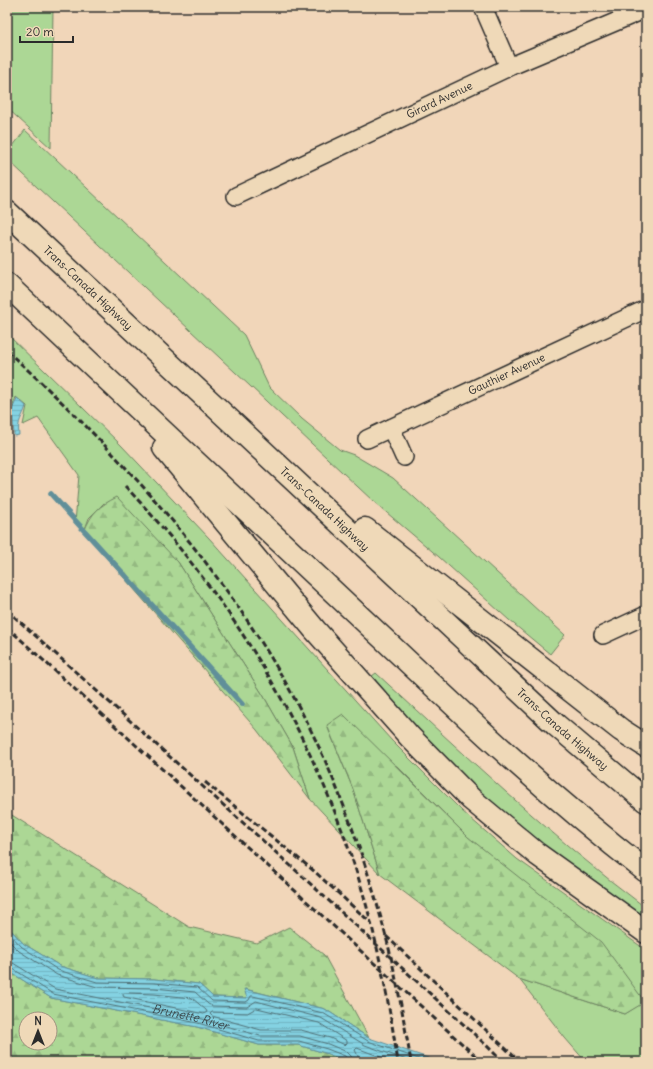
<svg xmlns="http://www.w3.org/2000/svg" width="653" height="1069" font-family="Delius,sans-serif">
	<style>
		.green { fill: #acd795; stroke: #6c8160 }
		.forest { fill: url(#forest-firs); stroke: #6c8160; fill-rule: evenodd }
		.water { fill: url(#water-rules); stroke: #608f99 }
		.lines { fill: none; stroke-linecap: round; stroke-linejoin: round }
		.shore { stroke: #4f6e74; stroke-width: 1 }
		.stream { stroke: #608f99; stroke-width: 5.5 }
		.minor-casing { stroke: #2b2b2b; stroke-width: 20 }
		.highway-casing { stroke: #2b2b2b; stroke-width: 25 }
		.minor { stroke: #efd9b8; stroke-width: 17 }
		.highway { stroke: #efd9b8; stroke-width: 22 }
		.rail { stroke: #2b2b2b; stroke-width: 3; stroke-dasharray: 6 3; stroke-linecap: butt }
		.labels { text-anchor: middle; stroke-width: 3; stroke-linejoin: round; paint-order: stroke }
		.street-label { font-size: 11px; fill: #2b2b2b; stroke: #efd9b8 }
		.water-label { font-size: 12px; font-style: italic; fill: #3d4c50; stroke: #efd9b8 }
	</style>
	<defs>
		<pattern id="forest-firs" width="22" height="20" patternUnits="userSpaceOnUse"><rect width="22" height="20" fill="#acd795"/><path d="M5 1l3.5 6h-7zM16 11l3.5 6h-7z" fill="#94b981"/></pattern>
		<pattern id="water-rules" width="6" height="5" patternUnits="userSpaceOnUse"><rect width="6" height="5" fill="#84d2e2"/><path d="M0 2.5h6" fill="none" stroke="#72b4c2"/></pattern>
	</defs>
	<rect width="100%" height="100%" fill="#f1d6b9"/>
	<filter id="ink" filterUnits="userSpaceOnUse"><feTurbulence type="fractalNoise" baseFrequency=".025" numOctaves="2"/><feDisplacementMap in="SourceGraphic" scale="8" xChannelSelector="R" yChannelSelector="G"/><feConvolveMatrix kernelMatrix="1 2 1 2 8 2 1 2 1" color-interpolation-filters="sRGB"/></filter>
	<g filter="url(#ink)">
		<!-- green -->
		<g class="green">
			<path d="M 7,7 L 53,7 L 51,148 L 7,108 Z"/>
			<path d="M 25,130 L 244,335 L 269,387 L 302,419 L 340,450 L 354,455 L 393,478 L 565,635 L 550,654 L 509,620 L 439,557 L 373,501 L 7,159 L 7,154 Z"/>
			<path d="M 7,334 L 121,445 L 209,538 L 392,741 L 462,811 L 517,859 L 646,950 L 646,1062 L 585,1061 L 565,1038 L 519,979 L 625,1014 L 645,1001 L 468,837 L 397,766 L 327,726 L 353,789 L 380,874 L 310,799 L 293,747 L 263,695 L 178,562 L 104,503 L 89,518 L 84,532 L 75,523 L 79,475 L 38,418 L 23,425 L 27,406 L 16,397 L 10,414 L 9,429 L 7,429 L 7,381 L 10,375 L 7,372 Z"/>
			<path d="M 376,673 C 464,754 550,836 646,908 L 646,919 L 529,835 L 494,805 L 452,766 L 399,709 L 372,676 Z"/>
		</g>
		<!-- forest -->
		<g class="forest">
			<path d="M 117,497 L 178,562 L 263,695 L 293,747 L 310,799 L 257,730 L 84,532 C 91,513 99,506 117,497 Z"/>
			<path d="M 343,714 L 468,837 L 601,942 L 645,1002 L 625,1014 L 519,979 L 380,874 L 353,789 L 327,725 Z"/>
			<path d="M 7,812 L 189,927 L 257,943 L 289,927 L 324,955 L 369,1038 L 325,1009 L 245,989 L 247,998 L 213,997 L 199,984 L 154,979 L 98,978 L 60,966 L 24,944 L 7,926 Z"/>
			<path d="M 7,970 L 51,998 L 197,1027 L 259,1045 L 298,1045 L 325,1053 L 348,1062 L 7,1062 ZM 26,1019 L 50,1019 L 50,1043 L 26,1043 Z"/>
		</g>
		<!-- water -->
		<g class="water">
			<path d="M 17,398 L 26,406 C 22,419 17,420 19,435 L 14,436 L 12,410 Z"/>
			<path d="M 7,926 L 24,944 L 60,966 L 98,978 L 154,979 L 199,984 L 213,997 L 247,998 L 244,989 L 325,1009 L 369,1038 L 440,1062 L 348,1062 L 325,1053 L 298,1045 L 259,1045 L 197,1027 L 51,998 L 7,970 Z"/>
		</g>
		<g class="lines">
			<!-- shore -->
			<g class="shore">
				<path d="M 7,931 L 22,947 L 58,970 L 97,982 L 154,983 L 197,987 L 212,1001 L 246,1002 L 249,1000 L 251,996 L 253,996 L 323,1013 L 368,1041 L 427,1062"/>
				<path d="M 7,939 L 19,951 L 57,975 L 97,987 L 154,988 L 195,992 L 208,1004 L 212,1006 L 247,1007 L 256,1001 L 321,1018 L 365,1045 L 412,1062"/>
				<path id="s1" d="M 7,961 L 13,963 L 55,989 L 199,1018 L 260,1036 L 300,1036 L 328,1044 L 347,1052 L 351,1056 L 353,1062"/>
				<path d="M 7,967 L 10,967 L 53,994 L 198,1023 L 259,1041 L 299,1041 L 327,1049 L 345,1056 L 347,1059 L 348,1062"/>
				<path d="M 125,993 L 154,994 L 192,998 L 206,1010 L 207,1012 L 204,1014 L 124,997 L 123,995 Z"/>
				<path d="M 257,1008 L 319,1023 L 347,1041 L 347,1043 L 345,1045 L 330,1038 L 301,1030 L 261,1030 L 212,1016 L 210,1014 L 212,1012 L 247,1013 Z"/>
				<path d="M 359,1062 L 358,1056 L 355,1050 L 357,1048 L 394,1062"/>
			</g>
			<!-- stream -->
			<path class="stream" d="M 51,494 L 242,704"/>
			<defs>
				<g id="minor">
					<path d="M 483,7 L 509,67"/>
					<path id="s2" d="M 236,196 L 509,67 L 646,9"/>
					<path d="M 391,428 L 404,457"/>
					<path id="s3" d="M 367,439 L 646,309"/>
					<path d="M 603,635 L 646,615"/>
				</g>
				<g id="highway">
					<path id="s4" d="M 7,212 L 556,725 L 646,801"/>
					<path d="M 7,285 L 472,722 C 528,774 586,824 646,871"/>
					<path d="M 164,448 L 315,630 L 410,737 L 471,799 L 537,854 L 646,932"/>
					<path d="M 365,529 L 621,730 L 646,746"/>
				</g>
			</defs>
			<!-- minor casing -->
			<use href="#minor" class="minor-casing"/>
			<!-- highway casing -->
			<use href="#highway" class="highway-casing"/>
			<!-- minor -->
			<use href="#minor" class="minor"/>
			<!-- highway -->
			<use href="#highway" class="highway"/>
			<!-- rail -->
			<g class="rail">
				<path d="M 7,351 C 140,471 263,611 333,779 C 352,825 369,873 382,922 C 395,968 403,1015 411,1062"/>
				<path d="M 125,486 C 235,602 317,739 363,893 C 379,948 389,1005 398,1062"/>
				<path d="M 7,610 L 291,866 L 486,1045 L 503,1062"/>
				<path d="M 7,627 L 482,1062"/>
				<path d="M 205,782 L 314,871 L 371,923"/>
				<path d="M 386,936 L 520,1062"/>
			</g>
		</g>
	</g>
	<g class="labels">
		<!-- street labels -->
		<g class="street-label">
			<text dy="4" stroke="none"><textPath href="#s2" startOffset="225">Girard Avenue</textPath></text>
			<text dy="4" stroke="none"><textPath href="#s4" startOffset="111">Trans-Canada Highway</textPath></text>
			<text dy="4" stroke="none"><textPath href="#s3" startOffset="154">Gauthier Avenue</textPath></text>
			<text dy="4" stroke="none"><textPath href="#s4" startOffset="435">Trans-Canada Highway</textPath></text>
			<text dy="4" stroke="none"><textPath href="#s4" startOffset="759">Trans-Canada Highway</textPath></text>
		</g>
		<!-- water labels -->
		<g class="water-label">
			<text dy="4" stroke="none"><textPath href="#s1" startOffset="194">Brunette River</textPath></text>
		</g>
	</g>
	<!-- margin -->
	<rect width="653" height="1069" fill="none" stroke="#efd9b8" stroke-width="24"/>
	<rect x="12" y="12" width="629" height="1045" fill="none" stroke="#2b2b2b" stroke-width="1.5" filter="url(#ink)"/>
	<!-- north arrow -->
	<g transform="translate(38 1031)"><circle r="19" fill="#efd9b8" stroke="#a19380"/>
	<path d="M0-3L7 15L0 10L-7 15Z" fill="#2b2b2b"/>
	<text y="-6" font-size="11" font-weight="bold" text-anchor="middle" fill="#2b2b2b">N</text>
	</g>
	<!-- scale -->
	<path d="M20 36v6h53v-6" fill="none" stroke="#2b2b2b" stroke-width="2"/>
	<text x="26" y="36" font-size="12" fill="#2b2b2b" stroke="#efd9b8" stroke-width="3" paint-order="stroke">20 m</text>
</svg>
